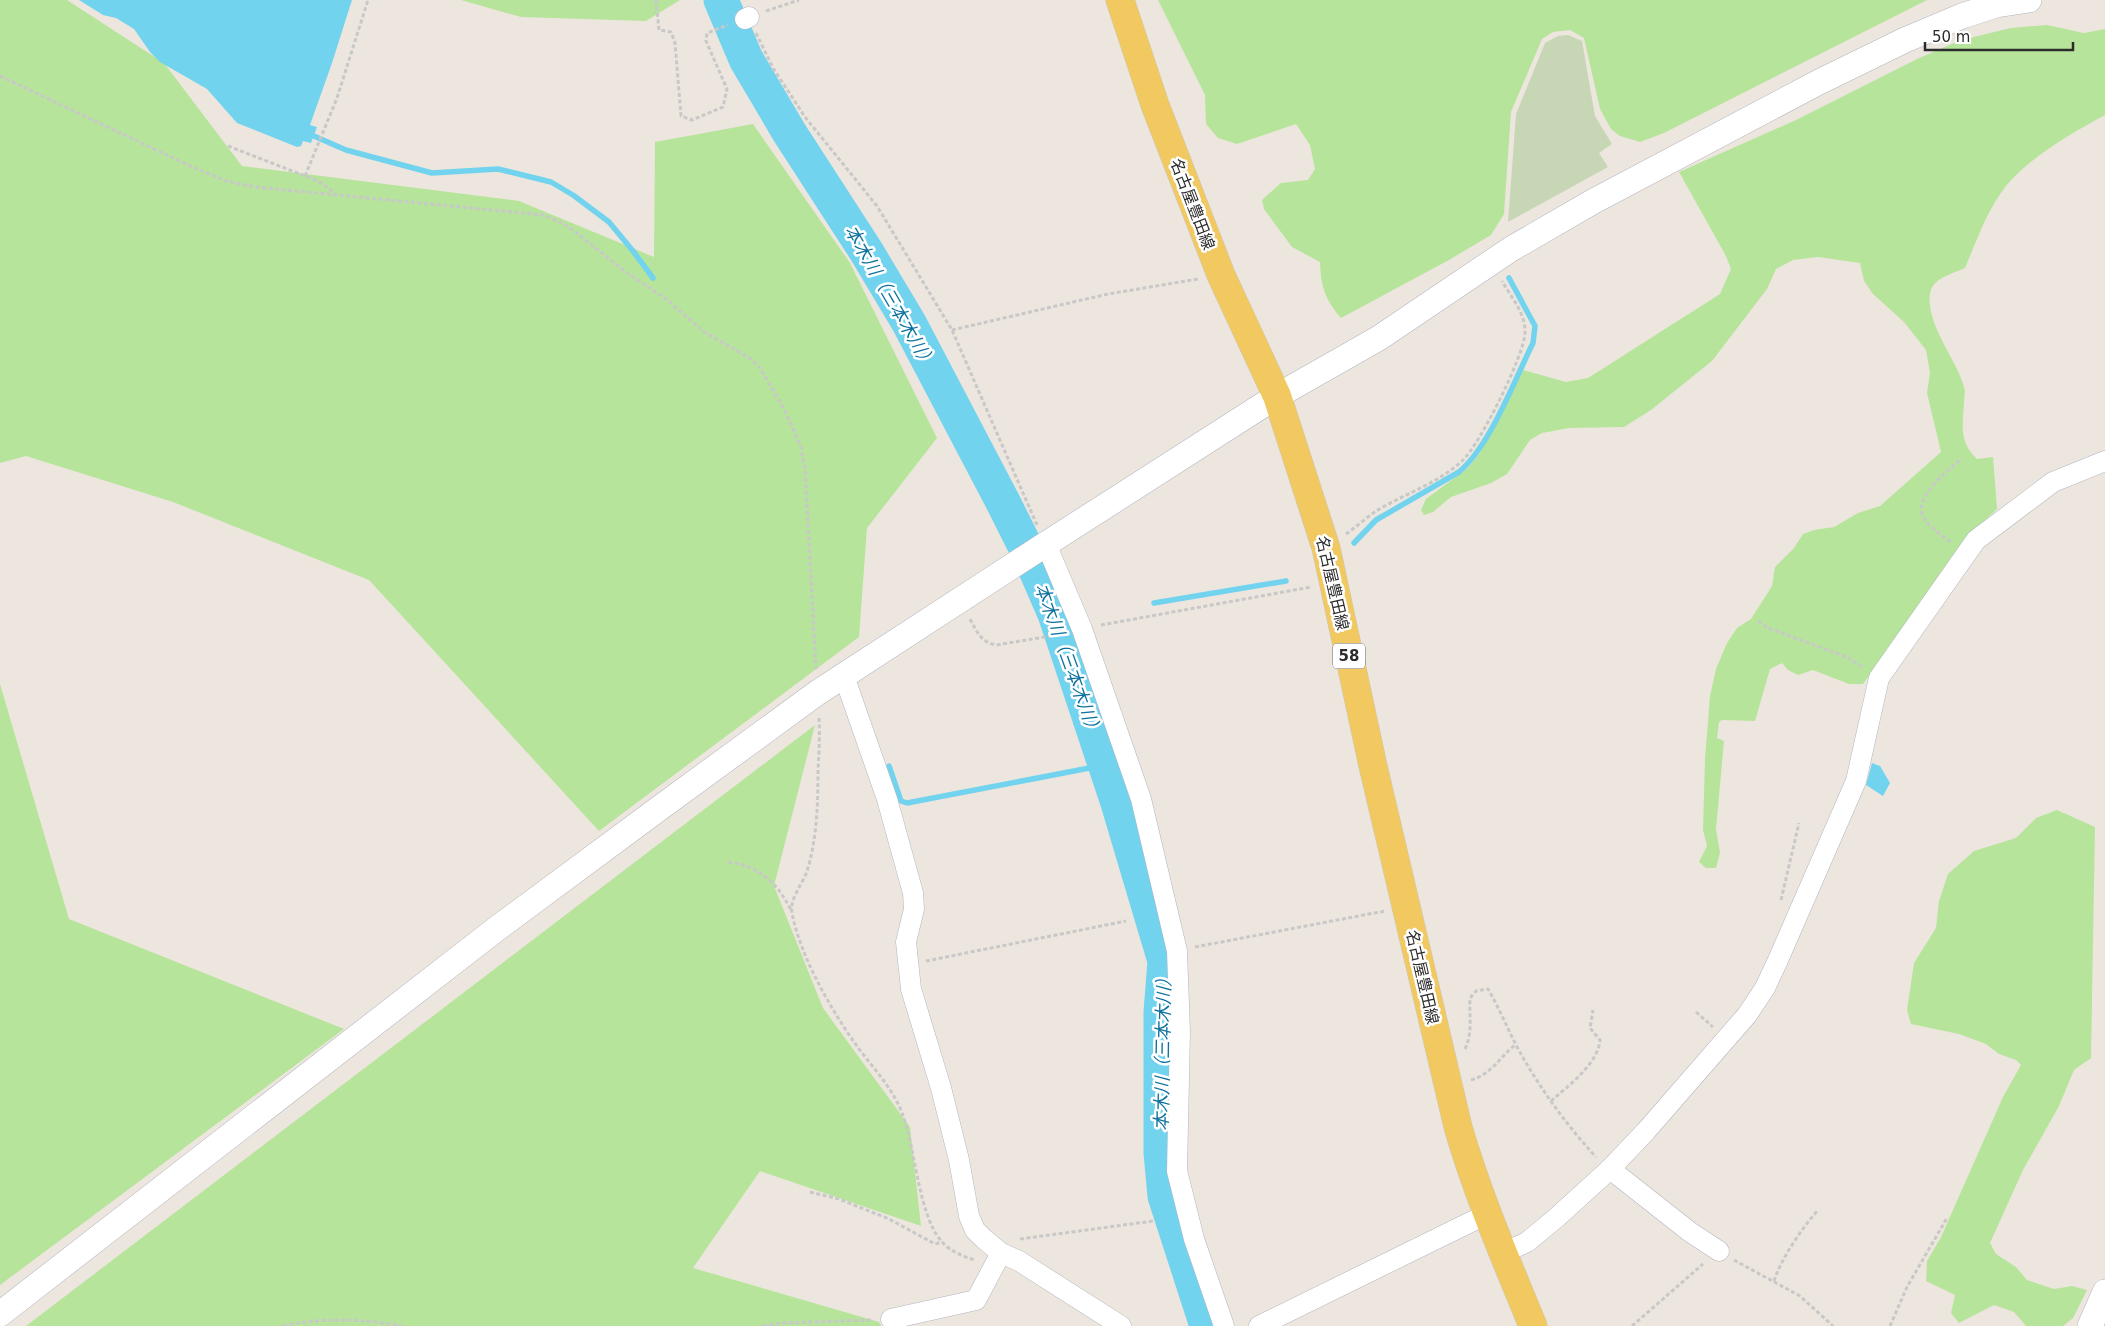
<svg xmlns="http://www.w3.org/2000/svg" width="2105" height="1326" font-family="'DejaVu Sans','Noto Sans JP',sans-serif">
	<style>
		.green { fill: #b7e49b }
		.cemetery { fill: #c7d7b6 }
		.water { fill: #72d3ef }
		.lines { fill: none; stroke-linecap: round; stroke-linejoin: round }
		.stream { stroke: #72d3ef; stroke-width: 5.5 }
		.river { stroke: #72d3ef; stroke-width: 35 }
		.minor-casing { stroke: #b2b5bf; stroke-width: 21 }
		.tertiary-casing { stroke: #b2b5bf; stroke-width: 26 }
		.primary-casing { stroke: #c8c8c8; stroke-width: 29 }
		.path { stroke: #c8c8c8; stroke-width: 3; stroke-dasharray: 4 2.5; stroke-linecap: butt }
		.minor { stroke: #fff; stroke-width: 20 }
		.tertiary { stroke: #fff; stroke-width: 25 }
		.primary { stroke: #f1c960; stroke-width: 28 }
		.labels { text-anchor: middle; stroke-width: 5; stroke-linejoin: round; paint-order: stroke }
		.shield { fill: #fff; stroke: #6b6b6b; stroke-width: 1 }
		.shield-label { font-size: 15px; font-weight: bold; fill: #2c2c2c }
		.street-label { font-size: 16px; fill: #2c2c2c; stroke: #fff }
		.water-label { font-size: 18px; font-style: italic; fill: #0e729e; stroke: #fff }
	</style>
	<rect width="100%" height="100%" fill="#ede6de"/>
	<!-- green -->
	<g class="green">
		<path d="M 0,0 L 67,0 L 164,63 L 242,166 L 519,201 L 654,257 L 655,142 L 753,124 L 850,263 L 937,438 L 867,528 L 859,637 L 599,831 L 369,580 L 173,502 L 26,456 L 0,463 Z"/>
		<path d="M 461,0 L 680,0 L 646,21 L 521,17 Z"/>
		<path d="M 1158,0 L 1927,0 L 1664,133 L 1640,142 L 1620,136 L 1611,129 L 1600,109 L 1584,38 L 1570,30 L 1553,32 L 1542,39 L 1511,112 L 1504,214 L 1491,235 L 1449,260 L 1341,318 C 1325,299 1321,287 1320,262 L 1292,247 L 1264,209 L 1262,200 L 1281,183 L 1308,180 L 1315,169 L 1310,145 L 1296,124 L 1237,144 L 1218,138 L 1206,124 L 1205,95 Z"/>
		<path d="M 2047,25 L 2084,33 L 2105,29 L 2105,115 C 2072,133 2030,157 2006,186 C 1987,210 1977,240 1965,268 C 1952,274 1932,278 1930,294 C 1926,325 1956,358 1964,387 C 1966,391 1964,397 1964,402 C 1963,424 1958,441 1977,459 L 1993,457 L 1997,509 L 1971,533 L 1863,684 L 1849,684 L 1813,670 L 1798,675 L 1788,670 L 1782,663 L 1770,669 L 1755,721 L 1722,720 L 1719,722 L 1717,738 L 1724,741 L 1716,829 L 1720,853 L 1716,868 L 1706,868 L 1699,862 L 1707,846 L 1703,830 L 1705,759 L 1710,696 L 1716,669 L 1727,643 L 1737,628 L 1751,619 L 1772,586 L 1775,567 L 1794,548 L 1803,534 L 1814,530 L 1834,527 L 1858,513 L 1880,506 L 1941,452 L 1927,393 L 1930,373 L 1926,350 L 1904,322 L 1873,294 L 1864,281 L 1860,263 L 1818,257 L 1793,260 L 1776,269 L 1767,289 L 1712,361 L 1651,410 L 1624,427 L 1569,428 L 1542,433 L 1530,440 L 1507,474 L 1491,483 L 1451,497 L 1433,512 L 1424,515 L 1421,510 L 1426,499 L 1468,468 L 1480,453 L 1523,370 L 1566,382 L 1588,378 L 1720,294 L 1731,269 L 1726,256 L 1679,172 L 1796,120 L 1917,59 L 1961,40 L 2011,28 Z"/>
		<path d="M 0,684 L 69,919 L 344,1029 L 0,1285 Z"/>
		<path d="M 815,725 L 774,886 L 823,1008 L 910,1127 L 921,1226 L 760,1171 L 693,1268 L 879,1322 L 881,1326 L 26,1326 Z"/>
		<path d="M 2057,810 L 2095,827 L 2091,1058 L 2074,1070 L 2059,1106 L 2023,1170 L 1990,1243 L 1996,1254 L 2016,1267 L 2027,1280 L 2054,1289 L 2072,1286 L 2087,1290 L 2073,1318 L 2063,1326 L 2026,1326 L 2014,1312 L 1994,1305 L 1959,1323 L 1951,1313 L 1955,1295 L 1926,1281 L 1927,1261 L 1941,1237 L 2003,1097 L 2021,1065 L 2016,1060 L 1999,1054 L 1986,1044 L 1959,1034 L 1911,1024 L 1907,1010 L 1914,963 L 1936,928 L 1939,901 L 1948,874 L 1974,851 L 2016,838 L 2036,818 Z"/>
	</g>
	<!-- cemetery -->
	<path class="cemetery" d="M 1568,35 L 1582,41 L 1595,116 L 1612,144 L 1599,153 L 1608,167 L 1508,222 L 1516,114 L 1545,43 L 1558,36 Z"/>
	<!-- water -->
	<g class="water">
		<path d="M 79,0 L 352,0 L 332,63 L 310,125 L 317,127 L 311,143 L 303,141 L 301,146 L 297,147 L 237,123 L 207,89 L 160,62 L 150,52 L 134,29 L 116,18 L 103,15 Z"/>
		<path d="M 1872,763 L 1880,766 L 1890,783 L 1883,796 L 1866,785 Z"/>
	</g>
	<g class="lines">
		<!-- stream -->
		<g class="stream">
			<path d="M 307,133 L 346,150 L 432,173 L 498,169 L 551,182 L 573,195 L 609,222 L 633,251 L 653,278"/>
			<path d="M 1354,543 L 1376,520 L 1459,472 C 1490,446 1514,381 1533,343 L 1535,326 L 1509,278"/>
			<path d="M 1154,603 L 1286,581"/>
			<path d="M 889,766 L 901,801 L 907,803 L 1105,765"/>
		</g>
		<!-- river -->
		<path class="river" d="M 721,0 L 746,59 L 789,132 L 866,251 L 909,323 L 1004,504 L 1029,554 L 1055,614 L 1118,803 L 1165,961 L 1161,1012 L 1161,1153 L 1165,1196 L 1207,1326"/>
		<defs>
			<g id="minor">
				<path d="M 745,19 L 749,17"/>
				<path d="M 1046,544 L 1082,629 L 1141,799 L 1177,951 L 1180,1032 L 1177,1171 L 1194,1239 L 1224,1326"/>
				<path d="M 844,676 L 887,799 L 913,893 L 914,909 L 906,942 L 911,989 L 941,1088 L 959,1160 L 969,1216 L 975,1230 L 984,1239 L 1001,1253 L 1019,1261 L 1121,1326"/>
				<path d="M 1610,1169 L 1690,1232 L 1719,1251"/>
				<path d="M 1503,1253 L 1527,1242 L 1555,1219 L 1610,1169 L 1646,1131 L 1747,1015 L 1765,988 L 1778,960 L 1856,781 L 1879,678 L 1976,540 L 2053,482 L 2105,461"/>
				<path d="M 891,1319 L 976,1300 L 1001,1253"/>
				<path d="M 1259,1326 L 1487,1214"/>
			</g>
			<g id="tertiary">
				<path d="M 0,1314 L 495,930 L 661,807 L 817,693 L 1043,546 L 1277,396 L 1379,338 L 1511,249 L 1594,201 L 1819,82 L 1905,40 L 1962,16 L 1996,5 L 2029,0"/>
				<path d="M 2090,1326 L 2105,1292"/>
			</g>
			<path id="primary" d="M 1120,0 L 1155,105 L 1221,275 L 1277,396 L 1326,548 L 1373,766 L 1458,1127 C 1478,1196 1506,1260 1533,1326"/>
		</defs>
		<!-- minor casing -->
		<use href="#minor" class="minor-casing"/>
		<!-- tertiary casing -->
		<use href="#tertiary" class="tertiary-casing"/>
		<!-- primary casing -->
		<use href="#primary" class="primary-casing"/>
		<!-- path -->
		<g class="path">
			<path d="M 656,0 L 659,30 L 671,32 L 675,43 L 681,116 L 692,120 L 723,107 L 727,89 L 706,41 L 707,33 L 728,25"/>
			<path d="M 766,11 L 799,0"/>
			<path d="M 756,33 L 773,68 L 805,117 L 877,206 L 952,330 L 1037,525"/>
			<path d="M 0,76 L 190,166 L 226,181 L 255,187 L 543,215 L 560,222 L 573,230 L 623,270 L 666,299 L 704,332 L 748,357 L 758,365 L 783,407 L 800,444 L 805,469 L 816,669"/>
			<path d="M 228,146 L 318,181 L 335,193"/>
			<path d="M 305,176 L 337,98 L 368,0"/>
			<path d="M 952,330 L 1108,294 L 1198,279"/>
			<path d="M 1346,534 C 1356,527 1366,518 1376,511 C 1404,494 1437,484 1462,461 C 1479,446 1524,356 1525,333 C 1526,314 1511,297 1502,281"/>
			<path d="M 1950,542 C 1942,535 1930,528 1924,518 C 1911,498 1949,470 1962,458"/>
			<path d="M 970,619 C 977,632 981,642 996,645 L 1063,634"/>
			<path d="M 1758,621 L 1768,628 L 1847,657 L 1864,668"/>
			<path d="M 1101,625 L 1311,587"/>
			<path d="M 819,718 C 820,735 819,753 818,770 C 818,804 817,839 807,871 C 803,884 789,899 792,913 C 800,955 829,1006 854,1042 C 870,1065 892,1086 902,1113 C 916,1149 918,1215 942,1242 C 950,1251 964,1257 975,1260"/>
			<path d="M 728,862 C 760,866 777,883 791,910"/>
			<path d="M 1781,900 L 1799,823"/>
			<path d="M 1195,947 L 1385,911"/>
			<path d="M 926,961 L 1126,921"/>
			<path d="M 1696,1012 L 1713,1027"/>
			<path d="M 1465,1049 C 1473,1032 1469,1017 1470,998 L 1476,991 L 1488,989 C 1502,1013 1511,1038 1525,1061 C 1545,1095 1569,1128 1596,1157"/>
			<path d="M 1471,1080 C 1492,1074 1500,1057 1516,1044"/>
			<path d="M 1551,1101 C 1568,1086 1598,1064 1600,1040 L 1590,1028 L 1593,1010"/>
			<path d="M 810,1192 L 839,1199 L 889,1219 L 935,1244 L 942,1242"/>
			<path d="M 1020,1239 L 1153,1221"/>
			<path d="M 1734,1260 L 1800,1296 L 1833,1326"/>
			<path d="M 1774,1281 C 1781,1259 1802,1228 1818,1210"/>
			<path d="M 283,1326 C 321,1317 364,1319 402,1326"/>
			<path d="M 763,1326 L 781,1323 L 872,1320"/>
			<path d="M 1632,1326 L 1703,1264"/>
			<path d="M 1890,1326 L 1907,1287 L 1947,1218"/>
		</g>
		<!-- minor -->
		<use href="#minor" class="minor"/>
		<!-- tertiary -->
		<use href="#tertiary" class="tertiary"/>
		<!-- primary -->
		<use href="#primary" class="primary"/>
	</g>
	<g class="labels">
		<!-- shield labels -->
		<rect class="shield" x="1333" y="643.5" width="32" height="25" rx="4"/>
		<g class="shield-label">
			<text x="1349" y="661">58</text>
		</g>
		<!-- street labels -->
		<g class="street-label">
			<text transform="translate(1193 204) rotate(69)" y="6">名古屋豊田線</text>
			<text transform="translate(1333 583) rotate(77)" y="6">名古屋豊田線</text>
			<text transform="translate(1423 977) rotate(77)" y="6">名古屋豊田線</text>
		</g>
		<!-- water labels -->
		<g class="water-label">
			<text transform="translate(890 297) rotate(60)" y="6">本木川（三本木川）</text>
			<text transform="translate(1068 660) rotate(70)" y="6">本木川（三本木川）</text>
			<text transform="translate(1163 1050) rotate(-89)" y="6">本木川（三本木川）</text>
		</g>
	</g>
	<!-- scale -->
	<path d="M1925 42v8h148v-8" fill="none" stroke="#2c2c2c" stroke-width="2.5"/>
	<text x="1932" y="42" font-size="15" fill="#2c2c2c" stroke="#ffffff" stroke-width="4" paint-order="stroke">50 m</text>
</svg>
